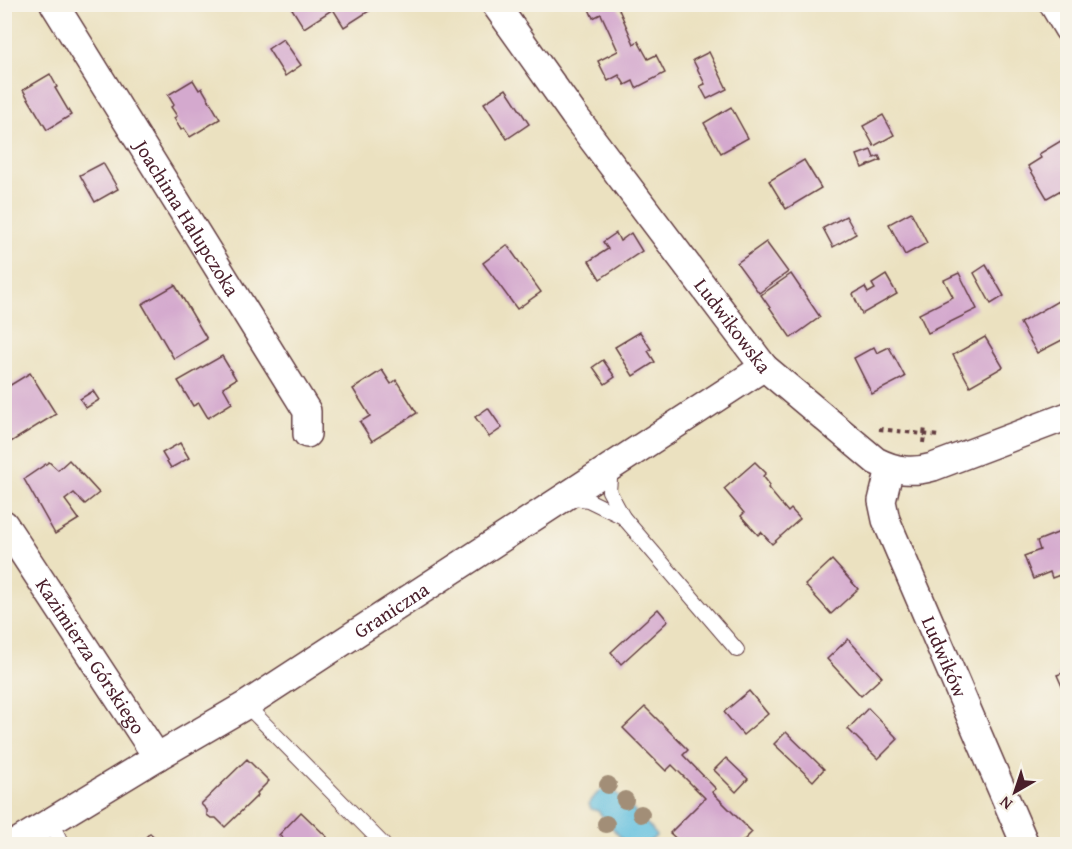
<svg xmlns="http://www.w3.org/2000/svg" width="1072" height="849" font-family="'Gentium Book Plus',serif">
	<style>
		.water { fill: #60bfdf; stroke: #556f85; stroke-width: 1.5 }
		.building { fill: #d4a9ce }
		.lines { fill: none; stroke-linecap: round; stroke-linejoin: round }
		.lane-casing { stroke: #623c41; stroke-width: 16 }
		.street-casing { stroke: #623c41; stroke-width: 30 }
		.path { stroke: #623c41; stroke-width: 4; stroke-dasharray: 4.5 4.5; stroke-linecap: butt }
		.lane { stroke: #fff; stroke-width: 14 }
		.street { stroke: #fff; stroke-width: 27 }
		.tree { fill: #a28e77 }
		.labels { text-anchor: middle; stroke-width: 5; stroke-linejoin: round; paint-order: stroke }
		.street-label { font-size: 20px; fill: #4a1f2b; stroke: #f7f3e8 }
	</style>
	<rect width="100%" height="100%" fill="#f7f3e8"/>
	<filter id="ink" filterUnits="userSpaceOnUse"><feTurbulence type="fractalNoise" baseFrequency=".0167" numOctaves="2"/><feDisplacementMap in="SourceGraphic" scale="12" xChannelSelector="R" yChannelSelector="G"/><feConvolveMatrix kernelMatrix="1 2 1 2 8 2 1 2 1" color-interpolation-filters="sRGB"/></filter>
	<filter id="wash" filterUnits="userSpaceOnUse"><feTurbulence type="fractalNoise" baseFrequency=".008" numOctaves="4" result="noise"/><feDisplacementMap in="SourceGraphic" scale="24" xChannelSelector="R" yChannelSelector="G"/><feGaussianBlur stdDeviation="1.35" result="paint"/><feColorMatrix in="noise" values="0 0 0 0 0 0 0 0 0 0 0 0 0 0 0 0 0 1.4 0 .05"/><feComposite in="paint" operator="in"/></filter>
	<g filter="url(#wash)">
		<rect width="100%" height="100%" fill="#ebe1c0"/>
		<!-- water -->
		<path class="water" d="M 607,788 L 616,793 L 652,829 L 656,836 L 647,844 L 626,844 L 598,811 L 591,809 L 589,804 C 594,797 598,790 607,788 Z"/>
		<g id="blocks">
			<!-- building -->
			<g class="building">
				<path d="M 289,4 L 380,4 L 344,27 L 333,9 L 304,28 Z"/>
				<path d="M 596,5 L 617,5 L 634,44 L 638,41 L 648,59 L 656,55 L 665,73 L 636,88 L 633,81 L 625,85 L 619,75 L 608,81 L 598,61 L 618,51 L 601,14 L 593,18 L 589,9 Z"/>
				<path d="M 283,39 L 301,65 L 285,76 L 268,49 Z"/>
				<path d="M 709,52 L 727,89 L 707,99 L 700,86 L 705,84 L 693,60 Z"/>
				<path d="M 50,74 L 57,87 L 55,88 L 71,115 L 47,130 L 23,90 Z"/>
				<path d="M 193,80 L 199,90 L 202,88 L 220,119 L 190,137 L 184,128 L 181,130 L 174,118 L 177,116 L 171,107 L 174,105 L 168,95 Z"/>
				<path d="M 506,89 L 529,124 L 507,139 L 484,103 Z"/>
				<path d="M 731,107 L 748,138 L 721,153 L 704,123 Z"/>
				<path d="M 883,115 L 894,135 L 874,146 L 863,126 Z"/>
				<path d="M 1064,139 L 1068,145 L 1068,186 L 1047,198 L 1028,166 L 1041,158 L 1039,154 Z"/>
				<path d="M 871,150 L 874,158 L 879,156 L 881,160 L 862,168 L 857,155 Z"/>
				<path d="M 804,160 L 821,188 L 786,209 L 769,181 Z"/>
				<path d="M 103,163 L 118,189 L 95,202 L 80,175 Z"/>
				<path d="M 911,212 L 927,243 L 905,255 L 889,224 Z"/>
				<path d="M 846,216 L 856,234 L 833,247 L 823,228 Z"/>
				<path d="M 616,233 L 620,241 L 631,233 L 642,251 L 600,279 L 589,261 L 608,249 L 603,242 Z"/>
				<path d="M 766,242 L 788,272 L 759,293 L 737,263 Z"/>
				<path d="M 507,245 L 541,292 L 517,309 L 483,263 Z"/>
				<path d="M 986,265 L 1004,296 L 991,304 L 974,273 Z"/>
				<path d="M 959,273 L 977,309 L 928,333 L 919,314 L 953,297 L 944,280 Z"/>
				<path d="M 791,274 L 820,317 L 791,338 L 761,295 Z"/>
				<path d="M 886,275 L 897,294 L 862,314 L 853,294 L 865,287 L 868,293 L 875,289 L 872,284 Z"/>
				<path d="M 175,285 L 207,339 L 174,359 L 142,304 Z"/>
				<path d="M 1058,301 L 1068,317 L 1066,338 L 1037,353 L 1020,323 Z"/>
				<path d="M 640,332 L 651,349 L 648,351 L 655,362 L 633,376 L 615,347 Z"/>
				<path d="M 985,337 L 1003,367 L 970,386 L 953,355 Z"/>
				<path d="M 874,347 L 877,353 L 889,347 L 905,377 L 872,394 L 854,358 Z"/>
				<path d="M 222,356 L 236,379 L 223,387 L 232,403 L 208,418 L 199,403 L 193,406 L 178,381 Z"/>
				<path d="M 603,360 L 615,377 L 605,384 L 593,367 Z"/>
				<path d="M 382,370 L 391,384 L 396,380 L 417,413 L 372,441 L 360,422 L 370,416 L 353,389 Z"/>
				<path d="M 30,373 L 56,414 L 6,445 L 4,442 L 4,389 Z"/>
				<path d="M 93,391 L 99,400 L 86,408 L 80,399 Z"/>
				<path d="M 488,408 L 502,428 L 489,437 L 475,417 Z"/>
				<path d="M 180,443 L 189,458 L 171,468 L 162,453 Z"/>
				<path d="M 69,460 L 99,493 L 85,504 L 74,493 L 65,500 L 79,519 L 55,534 L 24,479 L 49,462 L 58,470 Z"/>
				<path d="M 755,462 L 766,473 L 763,476 L 770,485 L 768,488 L 788,512 L 791,509 L 800,519 L 772,544 L 761,532 L 758,535 L 741,516 L 744,513 L 724,489 Z"/>
				<path d="M 1065,530 L 1068,535 L 1068,572 L 1052,578 L 1050,572 L 1033,579 L 1024,556 L 1040,550 L 1037,541 Z"/>
				<path d="M 832,560 L 858,589 L 831,614 L 805,585 Z"/>
				<path d="M 658,609 L 668,621 L 621,664 L 611,652 Z"/>
				<path d="M 848,639 L 882,677 L 861,696 L 827,659 Z"/>
				<path d="M 1068,671 L 1068,700 L 1057,675 Z"/>
				<path d="M 749,691 L 768,714 L 743,735 L 724,712 Z"/>
				<path d="M 645,707 L 688,750 L 683,755 L 716,789 L 712,792 L 752,832 L 740,844 L 682,844 L 670,833 L 705,798 L 672,765 L 666,771 L 623,728 Z"/>
				<path d="M 868,708 L 898,739 L 878,759 L 848,729 Z"/>
				<path d="M 786,732 L 824,769 L 813,781 L 774,744 Z"/>
				<path d="M 726,758 L 748,779 L 736,792 L 714,770 Z"/>
				<path d="M 247,759 L 269,781 L 257,793 L 258,795 L 225,827 L 216,818 L 211,818 L 207,815 L 207,810 L 201,804 Z"/>
				<path d="M 301,812 L 327,837 L 319,844 L 289,844 L 279,835 Z"/>
				<path d="M 150,833 L 162,844 L 139,844 Z"/>
			</g>
		</g>
	</g>
	<g filter="url(#ink)">
		<use href="#blocks" fill-opacity="0" stroke="#623c41" stroke-width="1.5"/>
		<g class="lines">
			<defs>
				<g id="lane">
					<path d="M 611,467 L 609,491 L 623,517"/>
					<path d="M 568,497 L 588,500 L 623,517 L 737,650"/>
					<path d="M 246,705 L 383,844"/>
					<path d="M 51,822 L 62,844"/>
				</g>
				<g id="street">
					<path id="s1" d="M 54,4 L 307,411 L 307,434"/>
					<path id="s2" d="M 495,4 L 574,115 L 764,367 L 876,461 C 896,471 912,473 933,467 L 1068,416"/>
					<path d="M 1053,4 L 1068,29"/>
					<path id="s3" d="M 890,468 L 882,501 L 886,520 L 1025,844"/>
					<path id="s4" d="M 4,524 L 157,757"/>
					<path id="s5" d="M 14,844 L 157,757 L 246,705 L 764,367"/>
				</g>
			</defs>
			<!-- lane casing -->
			<use href="#lane" class="lane-casing"/>
			<!-- street casing -->
			<use href="#street" class="street-casing"/>
			<!-- path -->
			<g class="path">
				<path d="M 879,429 L 940,436"/>
				<path d="M 923,443 L 925,427"/>
			</g>
			<!-- lane -->
			<use href="#lane" class="lane"/>
			<!-- street -->
			<use href="#street" class="street"/>
		</g>
		<!-- trees -->
		<g class="tree">
			<circle cx="608" cy="785" r="9"/>
			<circle cx="625" cy="800" r="9"/>
			<circle cx="641" cy="814" r="9"/>
			<circle cx="606" cy="824" r="9"/>
		</g>
	</g>
	<g class="labels">
		<!-- street labels -->
		<g class="street-label">
			<text dy="7" stroke="none"><textPath href="#s1" startOffset="252">Joachima Halupczoka</textPath></text>
			<text dy="7" stroke="none"><textPath href="#s2" startOffset="400">Ludwikowska</textPath></text>
			<text dy="7" stroke="none"><textPath href="#s5" startOffset="444">Graniczna</textPath></text>
			<text dy="7" stroke="none"><textPath href="#s4" startOffset="158">Kazimierza Górskiego</textPath></text>
			<text dy="7" stroke="none"><textPath href="#s3" startOffset="202">Ludwików</textPath></text>
		</g>
	</g>
	<!-- margin -->
	<rect width="1072" height="849" fill="none" stroke="#f7f3e8" stroke-width="24"/>
	<!-- north arrow -->
	<g transform="translate(1015 792) rotate(219)" stroke="#f7f3e8" stroke-width="4.5" paint-order="stroke">
	<path d="M0-4.5L10 22L0 15L-10 22Z" fill="#4a1f2b"/>
	<text y="-9" font-size="16" font-weight="bold" text-anchor="middle" fill="#4a1f2b">N</text>
	</g>
</svg>
